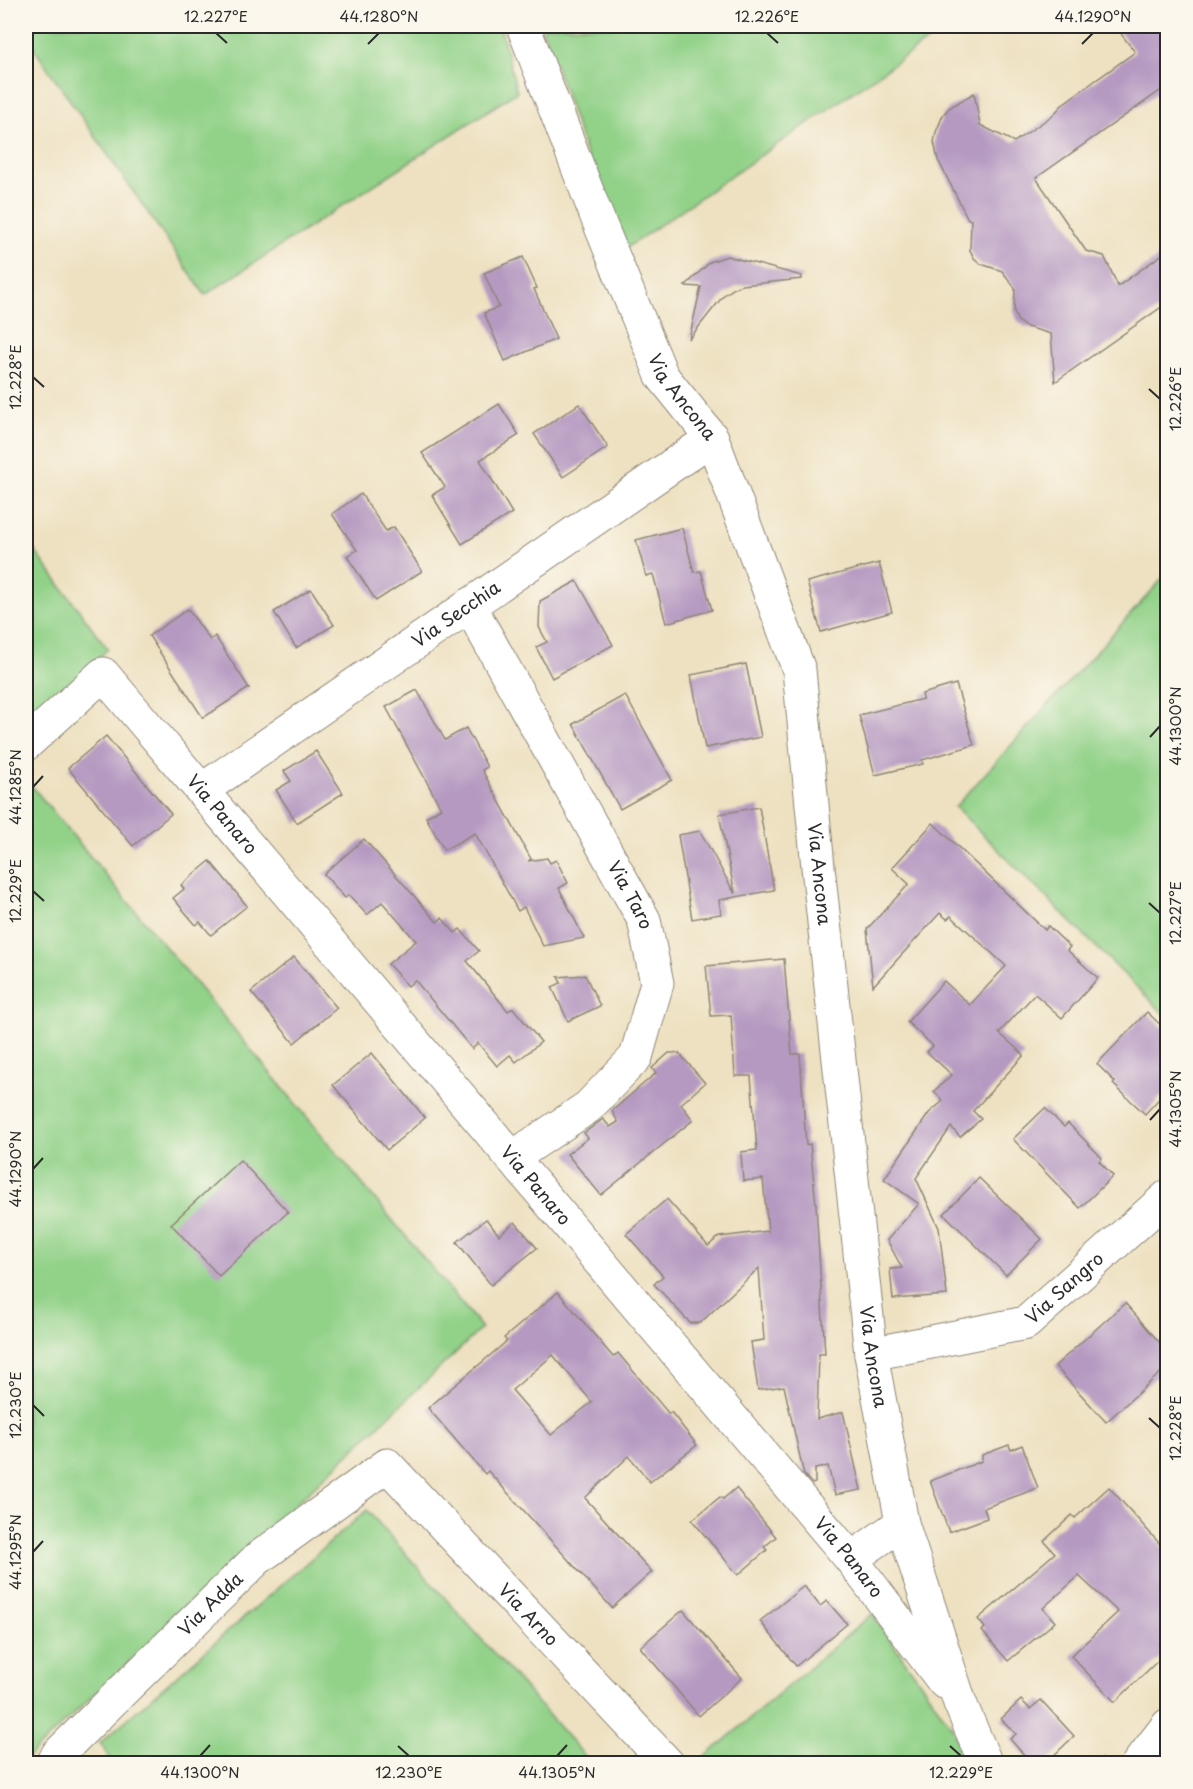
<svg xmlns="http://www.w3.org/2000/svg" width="1193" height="1789" font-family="'Playpen Sans',sans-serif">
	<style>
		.green { fill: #91d188; stroke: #5e7e5a; stroke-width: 1.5 }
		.building { fill: #b599c1; fill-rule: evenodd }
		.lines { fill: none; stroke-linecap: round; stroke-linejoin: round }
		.minor-casing { stroke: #8c8676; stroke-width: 35 }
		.path { stroke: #8c8676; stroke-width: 4; stroke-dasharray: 1.5 4.5; stroke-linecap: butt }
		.minor { stroke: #fff; stroke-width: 33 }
		.ticks { fill: none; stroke: #2b2b2b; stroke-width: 2 }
		.labels { text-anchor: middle; stroke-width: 4.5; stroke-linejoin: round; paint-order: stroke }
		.street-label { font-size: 18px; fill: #2b2b2b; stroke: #fbf7ec }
		.neatline { fill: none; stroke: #2b2b2b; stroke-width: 2 }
		.ticks-label { font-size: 15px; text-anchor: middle; fill: #2b2b2b }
	</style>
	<rect width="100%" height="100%" fill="#fbf7ec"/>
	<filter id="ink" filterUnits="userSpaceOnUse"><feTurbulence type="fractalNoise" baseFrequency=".0167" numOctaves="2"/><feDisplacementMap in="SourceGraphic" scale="12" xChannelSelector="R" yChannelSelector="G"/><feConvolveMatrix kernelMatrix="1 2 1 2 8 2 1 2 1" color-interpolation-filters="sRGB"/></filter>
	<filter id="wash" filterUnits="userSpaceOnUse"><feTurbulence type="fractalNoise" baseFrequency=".008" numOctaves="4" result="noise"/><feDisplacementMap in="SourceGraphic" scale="24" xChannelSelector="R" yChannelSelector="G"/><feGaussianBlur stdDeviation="1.35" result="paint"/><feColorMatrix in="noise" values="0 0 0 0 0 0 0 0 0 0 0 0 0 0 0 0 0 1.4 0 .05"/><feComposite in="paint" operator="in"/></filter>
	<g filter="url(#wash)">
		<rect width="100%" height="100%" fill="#eee1c1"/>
		<!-- green -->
		<g class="green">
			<path d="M 26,26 L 500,26 L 517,92 L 205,295 L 26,37 Z"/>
			<path d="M 542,26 L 949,26 L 628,247 L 601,197 Z"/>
			<path d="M 26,539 L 108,649 L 26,728 Z"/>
			<path d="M 1167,574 L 1167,1017 L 955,807 Z"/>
			<path d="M 26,779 L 482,1328 L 26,1759 Z"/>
			<path d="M 367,1510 L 591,1763 L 113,1763 L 100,1743 Z"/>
			<path d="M 872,1614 L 952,1727 L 965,1763 L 698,1763 Z"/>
		</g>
		<g id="blocks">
			<!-- building -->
			<g class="building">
				<path d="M 1115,26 L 1167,26 L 1167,86 L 1036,178 L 1086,251 L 1104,256 L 1118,286 L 1167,251 L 1167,303 L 1055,382 L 1051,334 L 1024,326 L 1017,320 L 1014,311 L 1015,288 L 1002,271 L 981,264 L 974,258 L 970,250 L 971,220 L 968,219 L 938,160 L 934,142 L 936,132 L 943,115 L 949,108 L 974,93 L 980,125 L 1014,142 L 1053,115 L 1064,103 L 1135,52 Z"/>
				<path d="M 727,256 L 802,276 L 802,279 L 742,285 L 736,287 L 724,295 L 689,339 L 701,287 L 685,286 L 710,262 Z"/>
				<path d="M 523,257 L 537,288 L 534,289 L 556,339 L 505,361 L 484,313 L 499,307 L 484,273 Z"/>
				<path d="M 499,404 L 519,435 L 480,460 L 512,513 L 462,544 L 432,495 L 445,487 L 422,453 Z"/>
				<path d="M 579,404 L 608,447 L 563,477 L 534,434 Z"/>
				<path d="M 361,494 L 386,531 L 394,527 L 422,571 L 376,601 L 347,556 L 357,550 L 332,514 Z"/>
				<path d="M 682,528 L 694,572 L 701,571 L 712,610 L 666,623 L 653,574 L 646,576 L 636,540 Z"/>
				<path d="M 879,563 L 892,612 L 821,632 L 807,582 Z"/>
				<path d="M 577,581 L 613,645 L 552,678 L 536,647 L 547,642 L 539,627 L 540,601 Z"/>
				<path d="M 311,589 L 334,625 L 296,648 L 274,612 Z"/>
				<path d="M 188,609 L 210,640 L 215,636 L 249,688 L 203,718 L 149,636 Z"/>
				<path d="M 746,664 L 761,737 L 705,748 L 691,675 Z"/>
				<path d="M 956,684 L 974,745 L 922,760 L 923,764 L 875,775 L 859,715 L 923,699 L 922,694 Z"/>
				<path d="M 417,690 L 445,740 L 466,728 L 487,767 L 482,770 L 531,859 L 528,861 L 547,858 L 550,863 L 556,860 L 568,883 L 559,888 L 584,938 L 543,946 L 524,907 L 518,911 L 475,833 L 444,850 L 426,817 L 441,808 L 386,707 Z"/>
				<path d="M 625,695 L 672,780 L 620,809 L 573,724 Z"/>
				<path d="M 106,736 L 171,814 L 133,846 L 68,768 Z"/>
				<path d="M 316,751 L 343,793 L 297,823 L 276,790 L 291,781 L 284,771 Z"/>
				<path d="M 759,807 L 774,890 L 719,900 L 721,914 L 692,919 L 678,835 L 700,831 L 735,894 L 719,814 Z"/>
				<path d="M 933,823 L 1045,930 L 1048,926 L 1070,947 L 1067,950 L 1098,978 L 1062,1018 L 1035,994 L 999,1033 L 1024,1055 L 973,1111 L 981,1119 L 960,1137 L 951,1127 L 916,1178 L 939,1228 L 947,1295 L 893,1299 L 890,1269 L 902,1268 L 887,1240 L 919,1204 L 884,1179 L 929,1113 L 943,1101 L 934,1091 L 952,1075 L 927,1052 L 933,1046 L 907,1022 L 944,981 L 970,1005 L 1006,966 L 951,916 L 947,919 L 940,913 L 873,986 L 867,929 L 909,884 L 892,868 Z"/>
				<path d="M 364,839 L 437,922 L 442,918 L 455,933 L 460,929 L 479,951 L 467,961 L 508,1011 L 513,1008 L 541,1042 L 516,1062 L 510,1055 L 497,1066 L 478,1043 L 472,1049 L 415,980 L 408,986 L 388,964 L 416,941 L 382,902 L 367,915 L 349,895 L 345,898 L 324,874 Z"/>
				<path d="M 210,861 L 247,906 L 211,935 L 200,922 L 196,925 L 173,898 L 184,889 L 181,885 Z"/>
				<path d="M 294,957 L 337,1008 L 294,1043 L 251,992 Z"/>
				<path d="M 784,959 L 792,1054 L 800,1054 L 806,1145 L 810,1144 L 816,1205 L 825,1354 L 819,1354 L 817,1419 L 843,1412 L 861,1490 L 835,1495 L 828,1466 L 815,1469 L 815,1483 L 812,1484 L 804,1475 L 784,1386 L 758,1390 L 751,1342 L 764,1340 L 759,1268 L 700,1323 L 690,1323 L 654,1284 L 663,1276 L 626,1234 L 667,1199 L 708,1246 L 719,1237 L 768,1231 L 763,1179 L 743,1181 L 741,1152 L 757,1150 L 751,1076 L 735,1076 L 731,1015 L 711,1016 L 706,966 Z"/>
				<path d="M 585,975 L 600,1006 L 568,1021 L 552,987 L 561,983 L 558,977 Z"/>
				<path d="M 1147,1012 L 1167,1031 L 1167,1090 L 1145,1114 L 1113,1084 L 1115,1082 L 1097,1064 Z"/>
				<path d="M 372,1053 L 425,1118 L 387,1150 L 333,1085 Z"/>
				<path d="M 669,1053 L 679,1053 L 705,1083 L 681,1104 L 693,1120 L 601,1195 L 567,1154 L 588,1138 L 584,1133 L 603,1119 L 610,1127 L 618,1122 L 612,1111 L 656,1073 L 652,1068 Z"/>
				<path d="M 1045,1108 L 1064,1127 L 1068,1123 L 1102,1158 L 1099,1161 L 1113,1176 L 1080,1208 L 1013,1139 Z"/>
				<path d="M 240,1160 L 288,1212 L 219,1276 L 171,1224 Z"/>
				<path d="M 979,1178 L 1042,1239 L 1006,1275 L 944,1214 Z"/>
				<path d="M 486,1219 L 499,1235 L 515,1222 L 537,1248 L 491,1285 L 457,1242 Z"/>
				<path d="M 558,1292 L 613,1357 L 618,1353 L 669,1414 L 671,1412 L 697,1445 L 650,1482 L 629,1456 L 585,1498 L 652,1572 L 612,1608 L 488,1471 L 485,1474 L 428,1408 L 507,1341 L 504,1338 ZM 553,1355 L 592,1402 L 551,1435 L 512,1390 Z"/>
				<path d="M 1125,1303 L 1167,1351 L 1167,1367 L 1106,1422 L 1055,1366 Z"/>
				<path d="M 1009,1445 L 1011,1450 L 1022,1445 L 1038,1488 L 984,1508 L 987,1518 L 949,1532 L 930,1481 L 982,1461 L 982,1455 Z"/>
				<path d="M 1109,1487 L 1167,1552 L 1167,1652 L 1115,1702 L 1071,1656 L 1118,1612 L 1079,1576 L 1043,1608 L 1055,1622 L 1008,1661 L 982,1631 L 985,1628 L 978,1619 L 1055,1553 L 1044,1541 L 1072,1515 L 1075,1518 Z"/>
				<path d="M 736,1488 L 776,1537 L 764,1547 L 767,1550 L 738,1575 L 692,1520 L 720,1497 L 723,1499 Z"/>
				<path d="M 804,1586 L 820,1606 L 827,1601 L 847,1624 L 796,1666 L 760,1621 Z"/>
				<path d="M 683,1610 L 742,1678 L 699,1716 L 640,1647 Z"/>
				<path d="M 1021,1700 L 1030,1709 L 1041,1700 L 1074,1736 L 1045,1764 L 1032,1764 L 1010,1739 L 1016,1734 L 1001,1719 Z"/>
			</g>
		</g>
	</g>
	<g filter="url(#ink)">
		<use href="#blocks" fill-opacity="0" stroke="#8c8676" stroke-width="1.5"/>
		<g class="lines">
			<defs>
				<g id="minor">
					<path id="s1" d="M 523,26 L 597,217 L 662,376 L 712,438 L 799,670 L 818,867 L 871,1354 L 902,1523 L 960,1703 L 986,1764"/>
					<path id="s2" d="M 469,605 L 644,920 L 657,983 L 636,1057 L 588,1107 L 512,1158"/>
					<path id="s3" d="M 26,744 L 103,674 L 851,1559 L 944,1682"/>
					<path id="s4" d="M 202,790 L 712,438"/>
					<path id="s5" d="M 871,1354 L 1026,1323 L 1168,1196"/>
					<path d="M 851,1559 L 902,1523"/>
					<path id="s6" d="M 53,1764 L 58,1754 L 257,1559 L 387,1465 L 668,1764"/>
					<path d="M 1138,1764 L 1168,1725"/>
				</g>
			</defs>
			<!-- minor casing -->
			<use href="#minor" class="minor-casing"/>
			<!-- path -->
			<path class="path" d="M 1098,1764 L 1106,1756"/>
			<!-- minor -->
			<use href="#minor" class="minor"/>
		</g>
	</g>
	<!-- ticks -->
	<path class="ticks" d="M 216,33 L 227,43M 767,33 L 778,43M 368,44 L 379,33M 1082,44 L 1093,33M 33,377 L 44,387M 1149,389 L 1160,399M 1150,737 L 1160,726M 33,787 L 43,776M 33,891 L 44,901M 1149,903 L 1160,913M 1150,1120 L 1160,1109M 33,1169 L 43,1158M 33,1405 L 44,1416M 1149,1418 L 1160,1428M 33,1552 L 43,1541M 398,1746 L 409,1756M 950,1746 L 961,1756M 200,1756 L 210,1745M 557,1756 L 567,1745"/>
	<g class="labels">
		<!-- street labels -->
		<g class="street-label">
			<text dy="6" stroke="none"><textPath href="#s1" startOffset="405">Via Ancona</textPath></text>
			<text dy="6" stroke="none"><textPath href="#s4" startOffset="309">Via Secchia</textPath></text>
			<text dy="6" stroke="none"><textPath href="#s3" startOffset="288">Via Panaro</textPath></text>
			<text dy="6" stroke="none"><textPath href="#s1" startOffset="909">Via Ancona</textPath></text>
			<text dy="6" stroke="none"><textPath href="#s2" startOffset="332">Via Taro</textPath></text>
			<text dy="6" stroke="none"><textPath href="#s3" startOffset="774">Via Panaro</textPath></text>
			<text dy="6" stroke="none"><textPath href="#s5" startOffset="210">Via Sangro</textPath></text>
			<text dy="6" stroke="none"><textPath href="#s1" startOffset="1395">Via Ancona</textPath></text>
			<text dy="6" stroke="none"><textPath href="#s3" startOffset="1260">Via Panaro</textPath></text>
			<text dy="6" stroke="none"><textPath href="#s6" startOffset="225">Via Adda</textPath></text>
			<text dy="6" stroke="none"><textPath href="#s6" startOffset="656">Via Arno</textPath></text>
		</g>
	</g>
	<!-- margin -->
	<rect width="1193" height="1789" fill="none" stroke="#fbf7ec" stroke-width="66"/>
	<rect x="33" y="33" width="1127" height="1723" class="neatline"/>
	<g class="ticks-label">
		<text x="216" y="22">12.227°E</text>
		<text x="379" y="22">44.1280°N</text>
		<text x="767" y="22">12.226°E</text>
		<text x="1093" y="22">44.1290°N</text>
		<text transform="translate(16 377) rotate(-90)" y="5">12.228°E</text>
		<text transform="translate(1176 399) rotate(-90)" y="5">12.226°E</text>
		<text transform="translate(1176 726) rotate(-90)" y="5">44.1300°N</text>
		<text transform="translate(16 787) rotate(-90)" y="5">44.1285°N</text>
		<text transform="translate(16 891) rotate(-90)" y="5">12.229°E</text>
		<text transform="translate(1176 913) rotate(-90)" y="5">12.227°E</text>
		<text transform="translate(1176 1109) rotate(-90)" y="5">44.1305°N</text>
		<text transform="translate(16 1169) rotate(-90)" y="5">44.1290°N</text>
		<text transform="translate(16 1405) rotate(-90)" y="5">12.230°E</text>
		<text transform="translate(1176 1428) rotate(-90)" y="5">12.228°E</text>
		<text transform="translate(16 1552) rotate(-90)" y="5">44.1295°N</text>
		<text x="200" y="1778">44.1300°N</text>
		<text x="409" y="1778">12.230°E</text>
		<text x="557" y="1778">44.1305°N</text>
		<text x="961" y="1778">12.229°E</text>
	</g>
</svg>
